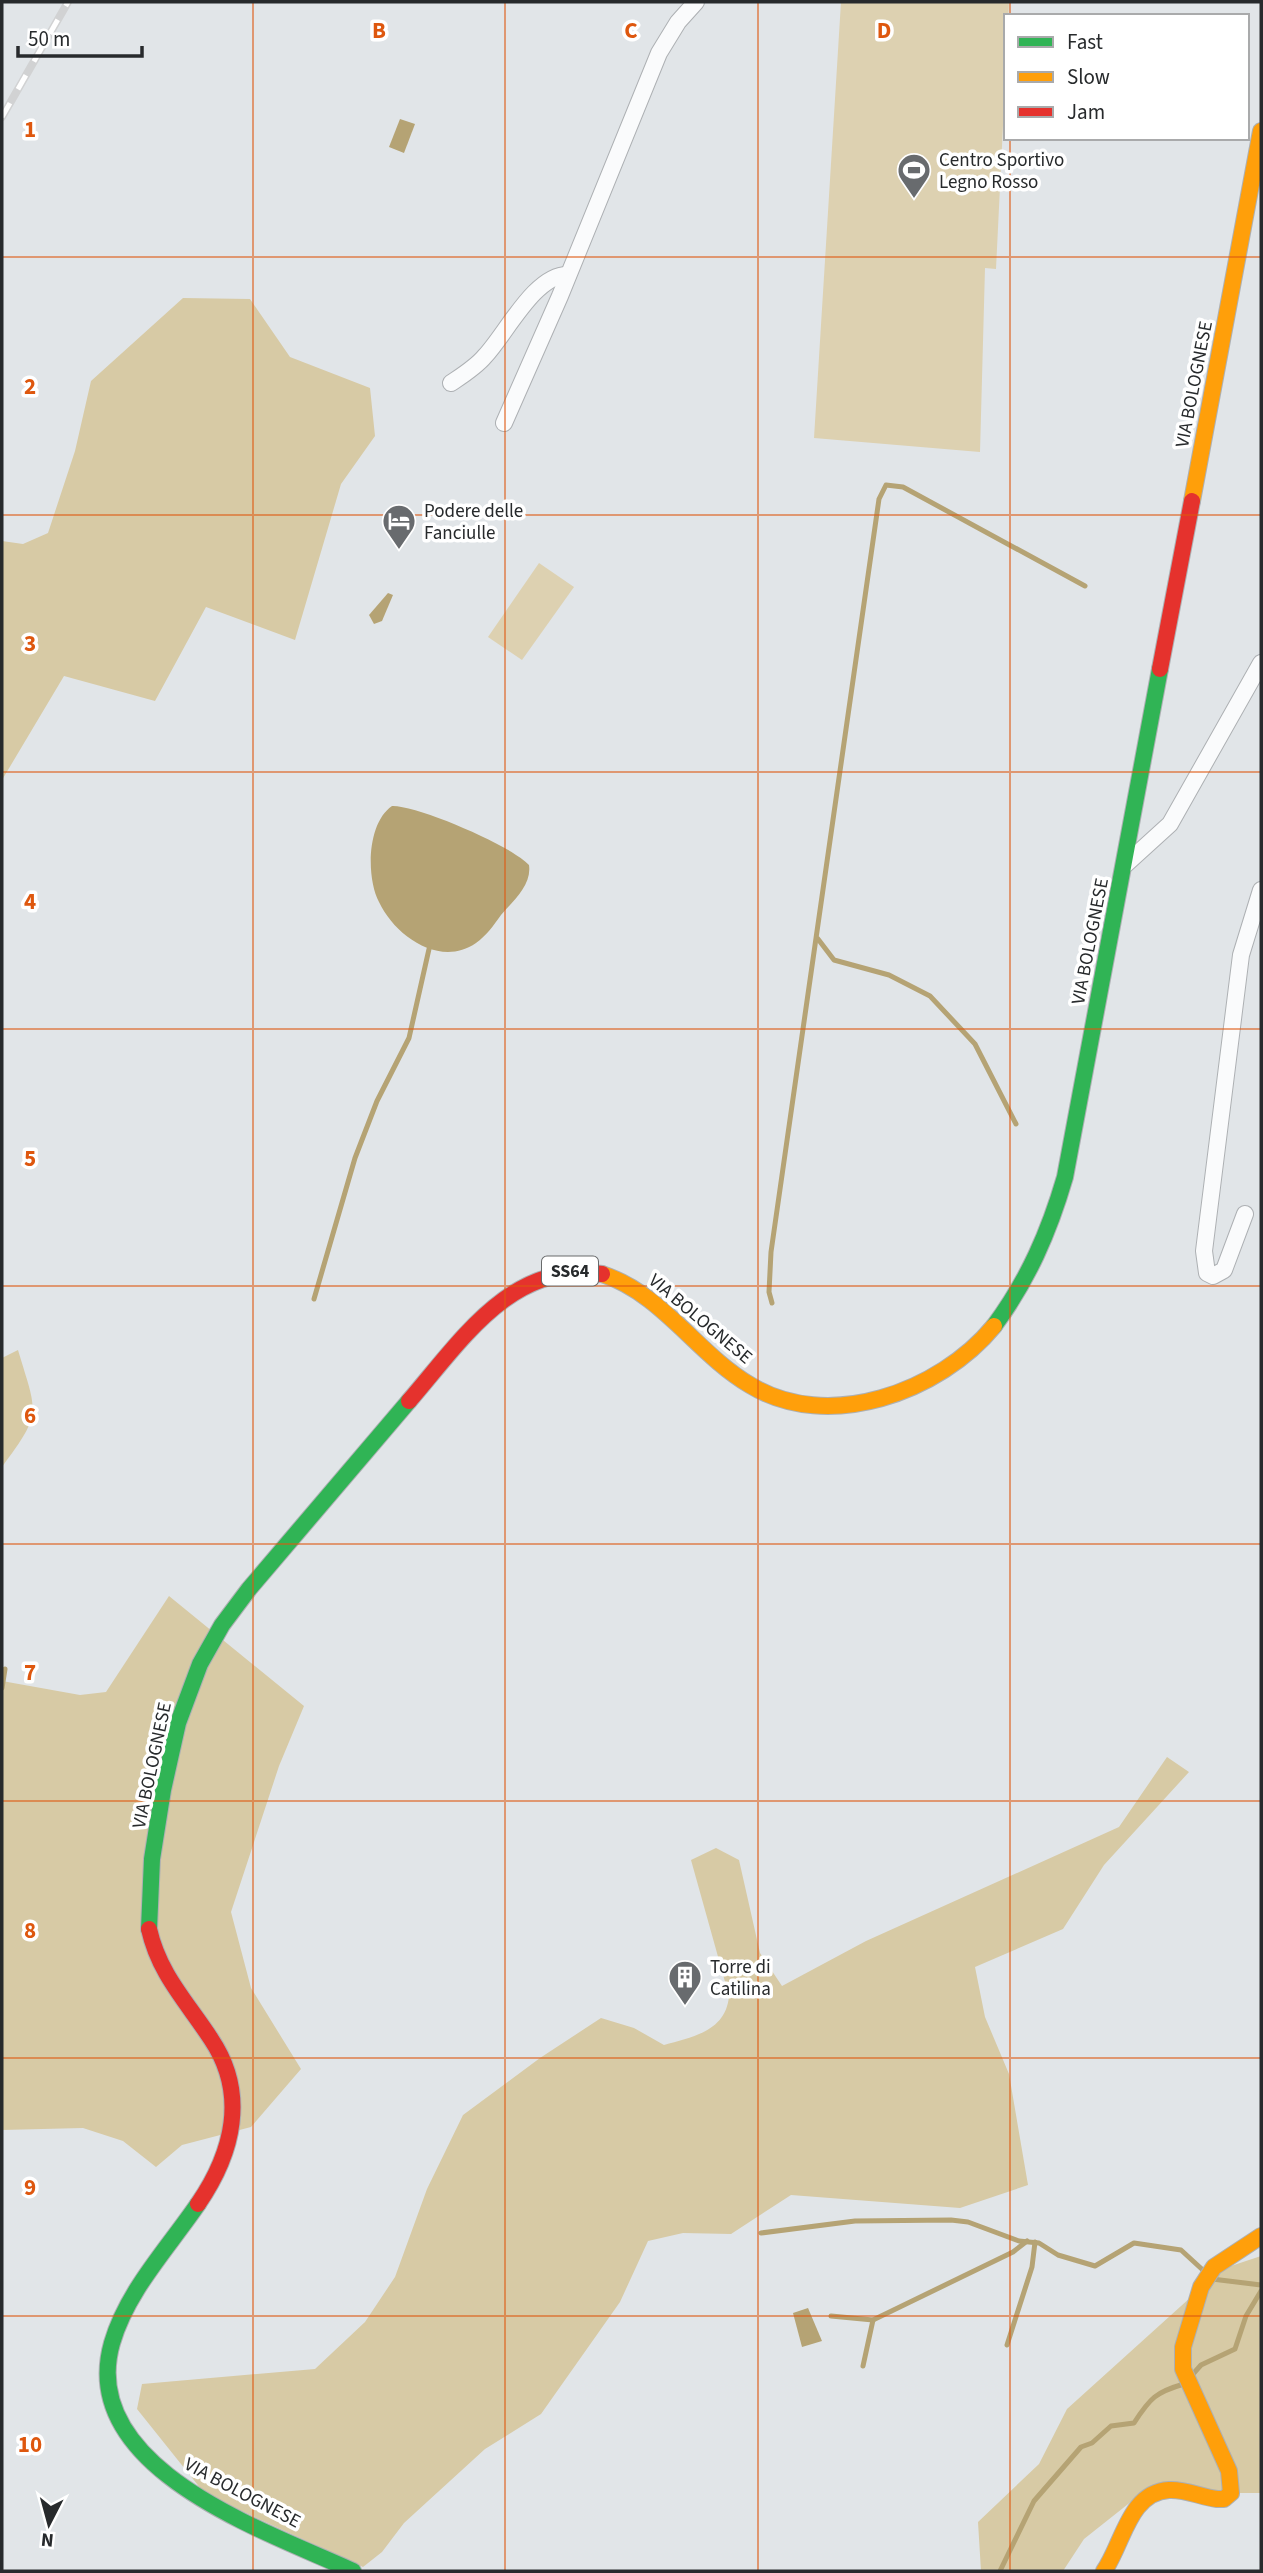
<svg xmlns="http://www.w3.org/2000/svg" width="1263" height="2573" font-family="'Source Sans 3',sans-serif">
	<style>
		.green { fill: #ddd1b1 }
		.forest { fill: #d7caa5 }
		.water { fill: #b5a374 }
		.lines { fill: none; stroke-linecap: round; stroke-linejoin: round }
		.stream { stroke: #b5a374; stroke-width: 5 }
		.street-casing { stroke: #adb0b3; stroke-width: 18 }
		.fast-casing { stroke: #adb0b3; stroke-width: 18 }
		.slow-casing { stroke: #adb0b3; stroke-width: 18 }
		.jam-casing { stroke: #adb0b3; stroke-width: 18 }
		.street { stroke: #fafbfc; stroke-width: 16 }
		.fast { stroke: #30b455; stroke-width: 16 }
		.slow { stroke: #ff9f0a; stroke-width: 16 }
		.jam { stroke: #e5322d; stroke-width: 16 }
		.rail-casing { stroke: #d1d2d3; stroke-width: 8 }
		.rail { stroke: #fff; stroke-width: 5; stroke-dasharray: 16; stroke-linecap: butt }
		.grid { fill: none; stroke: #de570e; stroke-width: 2; stroke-opacity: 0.55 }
		.labels { text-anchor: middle; stroke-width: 7; stroke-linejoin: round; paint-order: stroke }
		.shield { fill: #fff; stroke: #686a6b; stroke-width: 2 }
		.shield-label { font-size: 18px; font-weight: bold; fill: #272a2c }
		.poi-label { font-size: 19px; fill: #272a2c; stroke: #fff; text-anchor: start }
		.street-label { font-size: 19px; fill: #272a2c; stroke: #fff }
		.grid-label { font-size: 23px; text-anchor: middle; font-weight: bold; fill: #de570e; stroke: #fff; stroke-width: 7; stroke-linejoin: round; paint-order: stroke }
	</style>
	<rect width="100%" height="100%" fill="#e1e5e8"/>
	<!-- green -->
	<g class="green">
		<path d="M 841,2 L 1009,2 L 996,269 L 985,268 L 980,452 L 814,438 Z"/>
		<path d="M 539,563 L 574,587 L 522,660 L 488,637 Z"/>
	</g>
	<!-- forest -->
	<g class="forest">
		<path d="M 183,298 L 250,299 L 290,357 L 370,388 L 375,436 L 341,484 L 295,640 L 206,607 L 155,701 L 64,676 L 2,780 L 2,541 L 23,544 L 48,533 L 75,451 L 91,381 Z"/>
		<path d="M 18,1350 C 37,1414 43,1412 2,1467 L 2,1358 Z"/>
		<path d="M 169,1596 L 304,1706 L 279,1766 L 231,1912 L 251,1988 L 301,2069 L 251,2127 L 182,2145 L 156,2167 L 123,2141 L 83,2128 L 2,2130 L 2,1681 L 80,1695 L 106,1692 Z"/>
		<path d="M 1167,1757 L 1189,1772 L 1104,1865 L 1063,1929 L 975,1967 L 985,2017 L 1009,2074 L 1028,2185 L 960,2208 L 791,2195 L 731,2234 L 683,2233 L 648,2241 L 620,2302 L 541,2414 L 485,2449 L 404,2523 L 382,2552 L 363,2567 L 205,2494 L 137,2409 L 142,2384 L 315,2369 L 365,2322 L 395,2277 L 427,2189 L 463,2115 L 540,2058 L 601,2018 L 634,2028 L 664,2045 C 693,2037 726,2031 729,1996 L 691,1860 L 716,1848 L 739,1860 L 760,1953 L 782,1986 L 866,1941 L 1119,1827 Z"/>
		<path d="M 1261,2256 L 1261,2493 L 1142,2493 L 1084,2539 L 1063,2571 L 981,2571 L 978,2522 L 1039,2464 L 1067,2409 L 1222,2269 Z"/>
	</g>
	<!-- water -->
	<g class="water">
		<path d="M 400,119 L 415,124 L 404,153 L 389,147 Z"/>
		<path d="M 388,593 L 393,595 L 382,621 L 374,624 L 369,615 Z"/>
		<path d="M 392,806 C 417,805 512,846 529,865 C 532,885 513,901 501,915 C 494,925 486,936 476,943 C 440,968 395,936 379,902 C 366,877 367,823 392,806 Z"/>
		<path d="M 808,2308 L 822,2341 L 802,2347 L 793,2313 Z"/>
	</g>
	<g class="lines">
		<!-- stream -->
		<g class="stream">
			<path d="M 818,939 L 834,960 L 889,975 L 930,996 L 975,1044 L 1016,1124"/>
			<path d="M 314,1299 L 355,1158 L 377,1101 L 409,1038 L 429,949"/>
			<path d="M 772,1303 L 769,1292 L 771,1252 L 879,499 L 886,485 L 903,487 L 1085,586"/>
			<path d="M 2,1688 L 5,1669"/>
			<path d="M 761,2233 L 855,2221 L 951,2220 L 968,2222 L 1019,2241 L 1039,2243 L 1058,2255 L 1095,2266 L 1134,2243 L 1181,2250 L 1205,2272"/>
			<path d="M 1212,2279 L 1261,2285"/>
			<path d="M 831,2316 L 873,2320 L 1013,2252 L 1027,2241"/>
			<path d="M 1007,2345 L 1032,2267 L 1035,2242"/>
			<path d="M 863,2366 L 873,2320"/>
			<path d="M 1193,2374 L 1201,2365 L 1235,2349 L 1246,2316 L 1261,2291"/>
			<path d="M 1000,2571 L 1034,2501 L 1081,2447 L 1092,2443 L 1111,2426 L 1134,2423 C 1150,2398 1156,2392 1184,2384"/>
		</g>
		<defs>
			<g id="street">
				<path d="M 451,383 C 463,375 476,367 485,356 C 506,334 535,274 568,275"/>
				<path d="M 504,423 L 560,296 L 659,53 L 678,22 L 696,2"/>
				<path d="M 1126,864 L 1170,824 L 1261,663"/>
				<path d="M 1245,1214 L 1224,1270 L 1213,1276 L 1207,1273 L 1204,1251 L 1241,955 L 1261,890"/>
			</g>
			<g id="fast">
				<path d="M 994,1326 C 1028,1280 1049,1232 1065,1177 L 1160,669"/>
				<path d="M 149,1929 L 152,1859 L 163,1790 L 178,1723 L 200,1664 L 222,1625 L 249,1589 L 409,1401"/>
				<path d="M 198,2204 C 168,2248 127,2291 112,2343 C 76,2469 269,2532 353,2571"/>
			</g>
			<g id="slow">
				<path d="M 1192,501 L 1261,131"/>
				<path d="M 602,1274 C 663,1294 696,1353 750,1385 C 828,1433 940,1392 994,1326"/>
				<path d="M 1104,2571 C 1123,2544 1129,2492 1169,2490 C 1185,2489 1201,2497 1217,2499 L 1224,2499 L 1231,2493 L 1229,2471 L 1183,2369 L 1183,2347 L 1201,2287 L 1214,2267 L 1261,2236"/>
			</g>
			<g id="jam">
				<path d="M 1160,669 L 1192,501"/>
				<path d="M 409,1401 C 461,1341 512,1260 602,1274"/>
				<path d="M 149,1929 C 159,1974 187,2002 211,2039 C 248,2094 233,2153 198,2204"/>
			</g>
		</defs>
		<!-- street casing -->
		<use href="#street" class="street-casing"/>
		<!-- fast casing -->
		<use href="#fast" class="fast-casing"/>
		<!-- slow casing -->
		<use href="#slow" class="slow-casing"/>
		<!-- jam casing -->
		<use href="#jam" class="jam-casing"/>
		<!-- street -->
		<use href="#street" class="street"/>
		<!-- fast -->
		<use href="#fast" class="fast"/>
		<!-- slow -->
		<use href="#slow" class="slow"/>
		<!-- jam -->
		<use href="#jam" class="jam"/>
		<defs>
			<path id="rail" d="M 2,117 L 68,2"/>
		</defs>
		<!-- rail casing -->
		<use href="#rail" class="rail-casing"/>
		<!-- rail -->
		<use href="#rail" class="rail"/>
	</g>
	<!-- grid -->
	<path class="grid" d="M 253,2 L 253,2571M 505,2 L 505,2571M 758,2 L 758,2571M 1010,2 L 1010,16M 1010,138 L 1010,2571M 2,257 L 1261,257M 2,515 L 1261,515M 2,772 L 1261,772M 2,1029 L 1261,1029M 2,1286 L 1261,1286M 2,1544 L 1261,1544M 2,1801 L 1261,1801M 2,2058 L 1261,2058M 2,2316 L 1261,2316"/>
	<!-- icons -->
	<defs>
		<symbol id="stadium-pin" viewBox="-11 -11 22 30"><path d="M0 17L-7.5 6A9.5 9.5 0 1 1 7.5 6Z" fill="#686b6e" stroke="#fff"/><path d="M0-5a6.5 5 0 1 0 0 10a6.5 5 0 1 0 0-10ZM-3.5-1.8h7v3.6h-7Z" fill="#fff"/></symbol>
		<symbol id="hotel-pin" viewBox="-11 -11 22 30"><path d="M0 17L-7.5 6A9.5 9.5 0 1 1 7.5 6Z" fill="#686b6e" stroke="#fff"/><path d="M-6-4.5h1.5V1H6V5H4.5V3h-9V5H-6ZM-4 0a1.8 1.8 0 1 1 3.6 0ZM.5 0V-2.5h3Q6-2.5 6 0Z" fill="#fff"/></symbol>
		<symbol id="building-pin" viewBox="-11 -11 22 30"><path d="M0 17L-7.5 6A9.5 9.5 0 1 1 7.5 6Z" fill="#686b6e" stroke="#fff"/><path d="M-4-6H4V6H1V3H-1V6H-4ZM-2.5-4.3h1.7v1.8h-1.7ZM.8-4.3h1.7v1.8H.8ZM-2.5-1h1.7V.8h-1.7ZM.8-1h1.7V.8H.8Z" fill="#fff"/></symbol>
	</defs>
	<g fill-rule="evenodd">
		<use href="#stadium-pin" x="895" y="151" width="38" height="52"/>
		<use href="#hotel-pin" x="380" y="502" width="38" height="52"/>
		<use href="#building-pin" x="666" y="1958" width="38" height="52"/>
	</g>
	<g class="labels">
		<!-- shield labels -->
		<rect class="shield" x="542" y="1256.5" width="56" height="29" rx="5"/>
		<g class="shield-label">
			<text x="570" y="1277">SS64</text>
		</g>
		<!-- poi labels -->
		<g class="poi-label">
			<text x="939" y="166">Centro Sportivo<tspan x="939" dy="22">Legno Rosso</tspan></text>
			<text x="424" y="517">Podere delle<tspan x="424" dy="22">Fanciulle</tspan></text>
			<text x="710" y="1973">Torre di<tspan x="710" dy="22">Catilina</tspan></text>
		</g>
		<!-- street labels -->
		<g class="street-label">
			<text transform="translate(1193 384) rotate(-79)" y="7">VIA BOLOGNESE</text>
			<text transform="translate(1089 941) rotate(-79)" y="7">VIA BOLOGNESE</text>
			<text transform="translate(701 1318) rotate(40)" y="7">VIA BOLOGNESE</text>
			<text transform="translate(151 1765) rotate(-78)" y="7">VIA BOLOGNESE</text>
			<text transform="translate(243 2492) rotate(28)" y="7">VIA BOLOGNESE</text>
		</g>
	</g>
	<g class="grid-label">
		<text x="379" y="38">B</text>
		<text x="631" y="38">C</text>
		<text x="884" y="38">D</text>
		<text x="30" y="137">1</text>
		<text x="30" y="394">2</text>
		<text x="30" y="651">3</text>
		<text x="30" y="909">4</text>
		<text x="30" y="1166">5</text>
		<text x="30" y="1423">6</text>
		<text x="30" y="1680">7</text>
		<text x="30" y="1938">8</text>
		<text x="30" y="2195">9</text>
		<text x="30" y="2452">10</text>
	</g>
	<!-- border -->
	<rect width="1263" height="2573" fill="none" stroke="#272a2c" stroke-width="7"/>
	<!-- legend -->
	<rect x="1004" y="14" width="245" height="126" fill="#ffffff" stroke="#a9aaab" stroke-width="2"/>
	<rect x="1018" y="37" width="35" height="10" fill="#30b455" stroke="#a9aaab" stroke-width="2"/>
	<text x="1067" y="49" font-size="21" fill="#272a2c">Fast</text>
	<rect x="1018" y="72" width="35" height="10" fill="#ff9f0a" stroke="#a9aaab" stroke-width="2"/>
	<text x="1067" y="84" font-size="21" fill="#272a2c">Slow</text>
	<rect x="1018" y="107" width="35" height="10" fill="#e5322d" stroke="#a9aaab" stroke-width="2"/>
	<text x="1067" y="119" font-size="21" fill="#272a2c">Jam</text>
	<!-- north arrow -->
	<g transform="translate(49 2524) rotate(186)" stroke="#ffffff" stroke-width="5" paint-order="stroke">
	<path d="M0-5L12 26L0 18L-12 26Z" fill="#272a2c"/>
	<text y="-10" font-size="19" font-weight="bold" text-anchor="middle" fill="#272a2c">N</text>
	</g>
	<!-- scale -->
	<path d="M18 46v10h124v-10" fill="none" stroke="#272a2c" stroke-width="3.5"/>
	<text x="28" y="46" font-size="21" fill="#272a2c" stroke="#ffffff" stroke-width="5" paint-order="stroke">50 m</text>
</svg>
